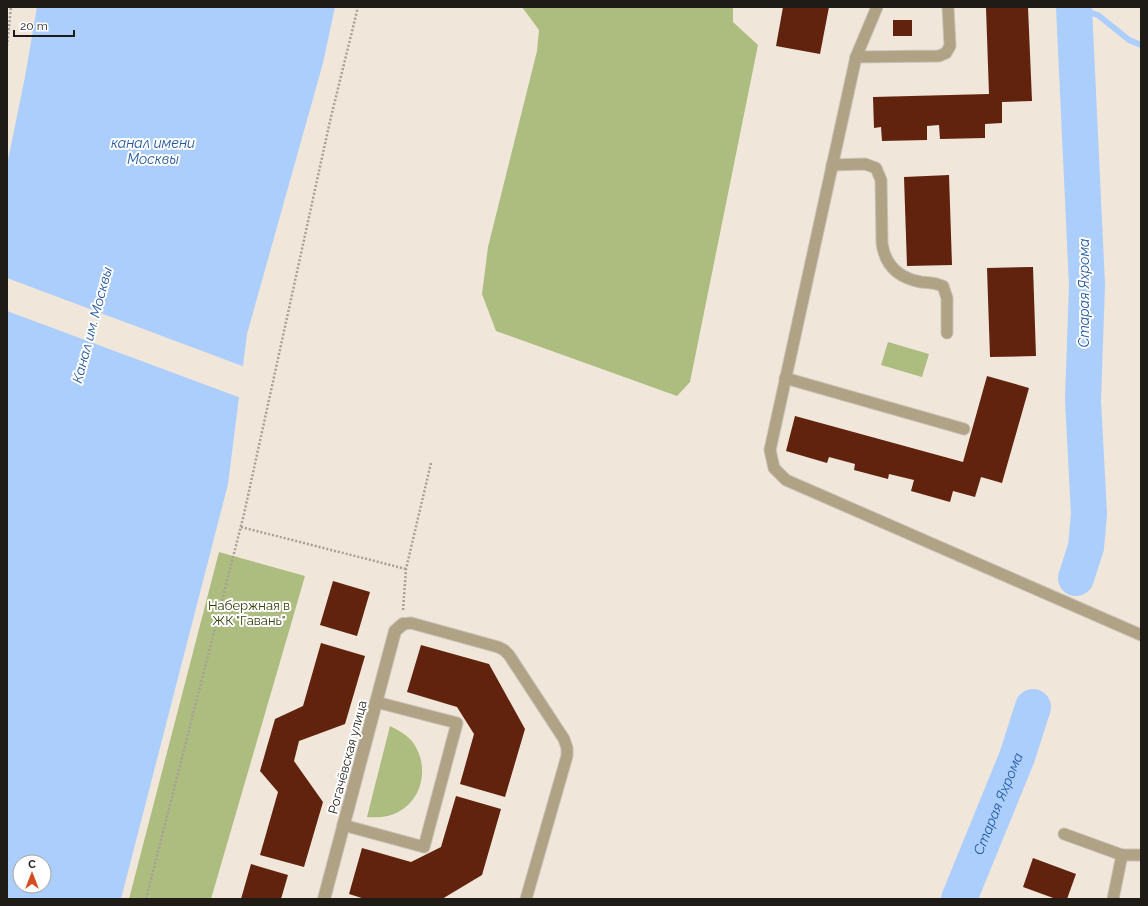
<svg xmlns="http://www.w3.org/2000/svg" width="1148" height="906" font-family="Raleway,sans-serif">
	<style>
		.green { fill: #adbd7f }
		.water { fill: #abcefd; fill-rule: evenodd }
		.pier { fill: #f0e6da }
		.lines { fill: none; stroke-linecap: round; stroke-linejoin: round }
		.stream { stroke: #abcefd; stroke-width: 6 }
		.river { stroke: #abcefd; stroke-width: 36 }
		.building { fill: #61230d }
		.lane-casing { stroke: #cac2b7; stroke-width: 13 }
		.street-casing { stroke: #cac2b7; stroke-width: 14 }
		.path { stroke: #a8a097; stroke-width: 2.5; stroke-dasharray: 2 2; stroke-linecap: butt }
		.lane { stroke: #afa285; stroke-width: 11 }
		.street { stroke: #afa285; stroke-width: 12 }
		.labels { text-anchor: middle; stroke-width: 4; stroke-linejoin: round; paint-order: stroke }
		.park-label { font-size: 13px; fill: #35400a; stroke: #fff }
		.street-label { font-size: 13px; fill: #1f1c17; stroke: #fff }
		.water-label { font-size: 14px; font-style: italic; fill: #20579c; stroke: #fff }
	</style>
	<rect width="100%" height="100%" fill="#f0e6da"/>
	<!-- green -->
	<g class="green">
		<path d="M 522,7 L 733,7 L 733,22 L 758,45 L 690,382 L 677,396 L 496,331 L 482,294 L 488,247 L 537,51 L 539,30 Z"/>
		<path d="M 888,342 L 929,354 L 922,377 L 881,365 Z"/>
		<path d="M 219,552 L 305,576 L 211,899 L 129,899 Z"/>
		<path d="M 390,726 C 398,730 405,734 411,740 C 429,762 425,796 400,811 C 390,817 379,818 367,817 Z"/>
	</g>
	<!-- water -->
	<path class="water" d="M 37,7 L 335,7 L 323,63 L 247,334 L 228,484 L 121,899 L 7,899 L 7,165 L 25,77 ZM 20,862 L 44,862 L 44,886 L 20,886 Z"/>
	<!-- pier -->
	<path class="pier" d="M 7,278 L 245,367 L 241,398 L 7,311 Z"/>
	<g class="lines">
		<!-- stream -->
		<path class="stream" d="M 1074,19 L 1088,12 L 1098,15 L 1129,40 L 1141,45"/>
		<!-- river -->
		<g class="river">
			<path d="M 1074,7 L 1087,285 L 1083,400 L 1089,514 L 1086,547 L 1076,578"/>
			<path id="s1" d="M 959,899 L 1017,757 L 1033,707"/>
		</g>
	</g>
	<!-- building -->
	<g class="building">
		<path d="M 783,7 L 829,7 L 820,54 L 776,46 Z"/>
		<path d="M 1028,7 L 1032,101 L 1002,102 L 1002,123 L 985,124 L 985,138 L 940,139 L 939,125 L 927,126 L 927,140 L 882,141 L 881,127 L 874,128 L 873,97 L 989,94 L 986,8 Z"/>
		<rect x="893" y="20" width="19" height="16"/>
		<path d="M 949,175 L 952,265 L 907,266 L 904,177 Z"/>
		<path d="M 1033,267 L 1036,356 L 990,357 L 987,268 Z"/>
		<path d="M 987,376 L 1029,388 L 1002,483 L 981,477 L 975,497 L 953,491 L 950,502 L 911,491 L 914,480 L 889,474 L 888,479 L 854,470 L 855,464 L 829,457 L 827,463 L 786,451 L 795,416 L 963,462 Z"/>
		<path d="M 333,581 L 370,592 L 357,636 L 320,625 Z"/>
		<path d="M 321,643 L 365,656 L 345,724 L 299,741 L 294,761 L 323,802 L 304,867 L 260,855 L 278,792 L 260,771 L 275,719 L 303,706 Z"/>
		<path d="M 421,645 L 489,664 L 525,729 L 505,797 L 460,784 L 474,734 L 457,707 L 407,692 Z"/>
		<path d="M 456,796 L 501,809 L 482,875 L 442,899 L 365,899 L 349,894 L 362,848 L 411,862 L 441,847 Z"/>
		<path d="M 1033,858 L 1076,874 L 1067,899 L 1056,899 L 1023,887 Z"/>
		<path d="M 251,864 L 288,875 L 281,899 L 241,899 Z"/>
	</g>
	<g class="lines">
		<defs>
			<g id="lane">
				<path d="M 877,7 L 856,57 L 770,450 L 774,468 L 786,480 L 1141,635"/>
				<path d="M 856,57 L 939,56 L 946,53 L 950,46 L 948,7"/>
				<path d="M 832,165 L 865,164 L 876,168 L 881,180 L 882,243 C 885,266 899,278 921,282 C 931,283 933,282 943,286 L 947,298 L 947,333"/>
				<path d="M 785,378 L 964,429"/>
				<path d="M 403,624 L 411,623 L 498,647 L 504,650 L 509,655 L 564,739 L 567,748 L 567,756 L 526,899"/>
				<path d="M 343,825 L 424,847 L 457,723 L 376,702"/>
				<path d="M 1064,834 L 1122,855"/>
				<path d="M 1113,899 L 1122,855 L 1141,855"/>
			</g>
			<path id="street" d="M 324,899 L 395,631 L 403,624"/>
		</defs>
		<!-- lane casing -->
		<use href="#lane" class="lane-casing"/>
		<!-- street casing -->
		<use href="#street" class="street-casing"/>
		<!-- path -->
		<g class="path">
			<path d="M 7,46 L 11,7"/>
			<path d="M 241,527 L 406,569"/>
			<path d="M 403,610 L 406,569 L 431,463"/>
			<path d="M 146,899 L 244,514 L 330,121 L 358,7"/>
		</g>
		<!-- lane -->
		<use href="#lane" class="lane"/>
		<!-- street -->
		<use href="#street" class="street"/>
	</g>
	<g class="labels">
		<!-- park labels -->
		<g class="park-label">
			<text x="249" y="610">Набержная в<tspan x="249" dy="15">ЖК "Гавань"</tspan></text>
		</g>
		<!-- street labels -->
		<g class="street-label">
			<text transform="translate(347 757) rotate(-75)" y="5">Рогачёвская улица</text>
		</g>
		<!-- water labels -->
		<g class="water-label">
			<text x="153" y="148">канал имени<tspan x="153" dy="16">Москвы</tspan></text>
			<text transform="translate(1084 293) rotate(-90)" y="5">Старая Яхрома</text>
			<text transform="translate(92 325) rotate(-75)" y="5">Канал им. Москвы</text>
			<text dy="5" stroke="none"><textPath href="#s1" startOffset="103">Старая Яхрома</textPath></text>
		</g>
	</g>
	<!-- border -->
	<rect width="1148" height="906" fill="none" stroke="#1f1c17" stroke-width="16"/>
	<!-- north arrow -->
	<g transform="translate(32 874)"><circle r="19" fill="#ffffff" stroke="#a5a4a2"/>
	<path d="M0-3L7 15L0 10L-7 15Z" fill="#d54d1e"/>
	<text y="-6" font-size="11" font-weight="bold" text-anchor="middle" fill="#1f1c17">С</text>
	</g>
	<!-- scale -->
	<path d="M14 30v6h60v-6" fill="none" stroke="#1f1c17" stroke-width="2"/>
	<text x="20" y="30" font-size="12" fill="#1f1c17" stroke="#ffffff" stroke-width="3" paint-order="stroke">20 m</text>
</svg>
